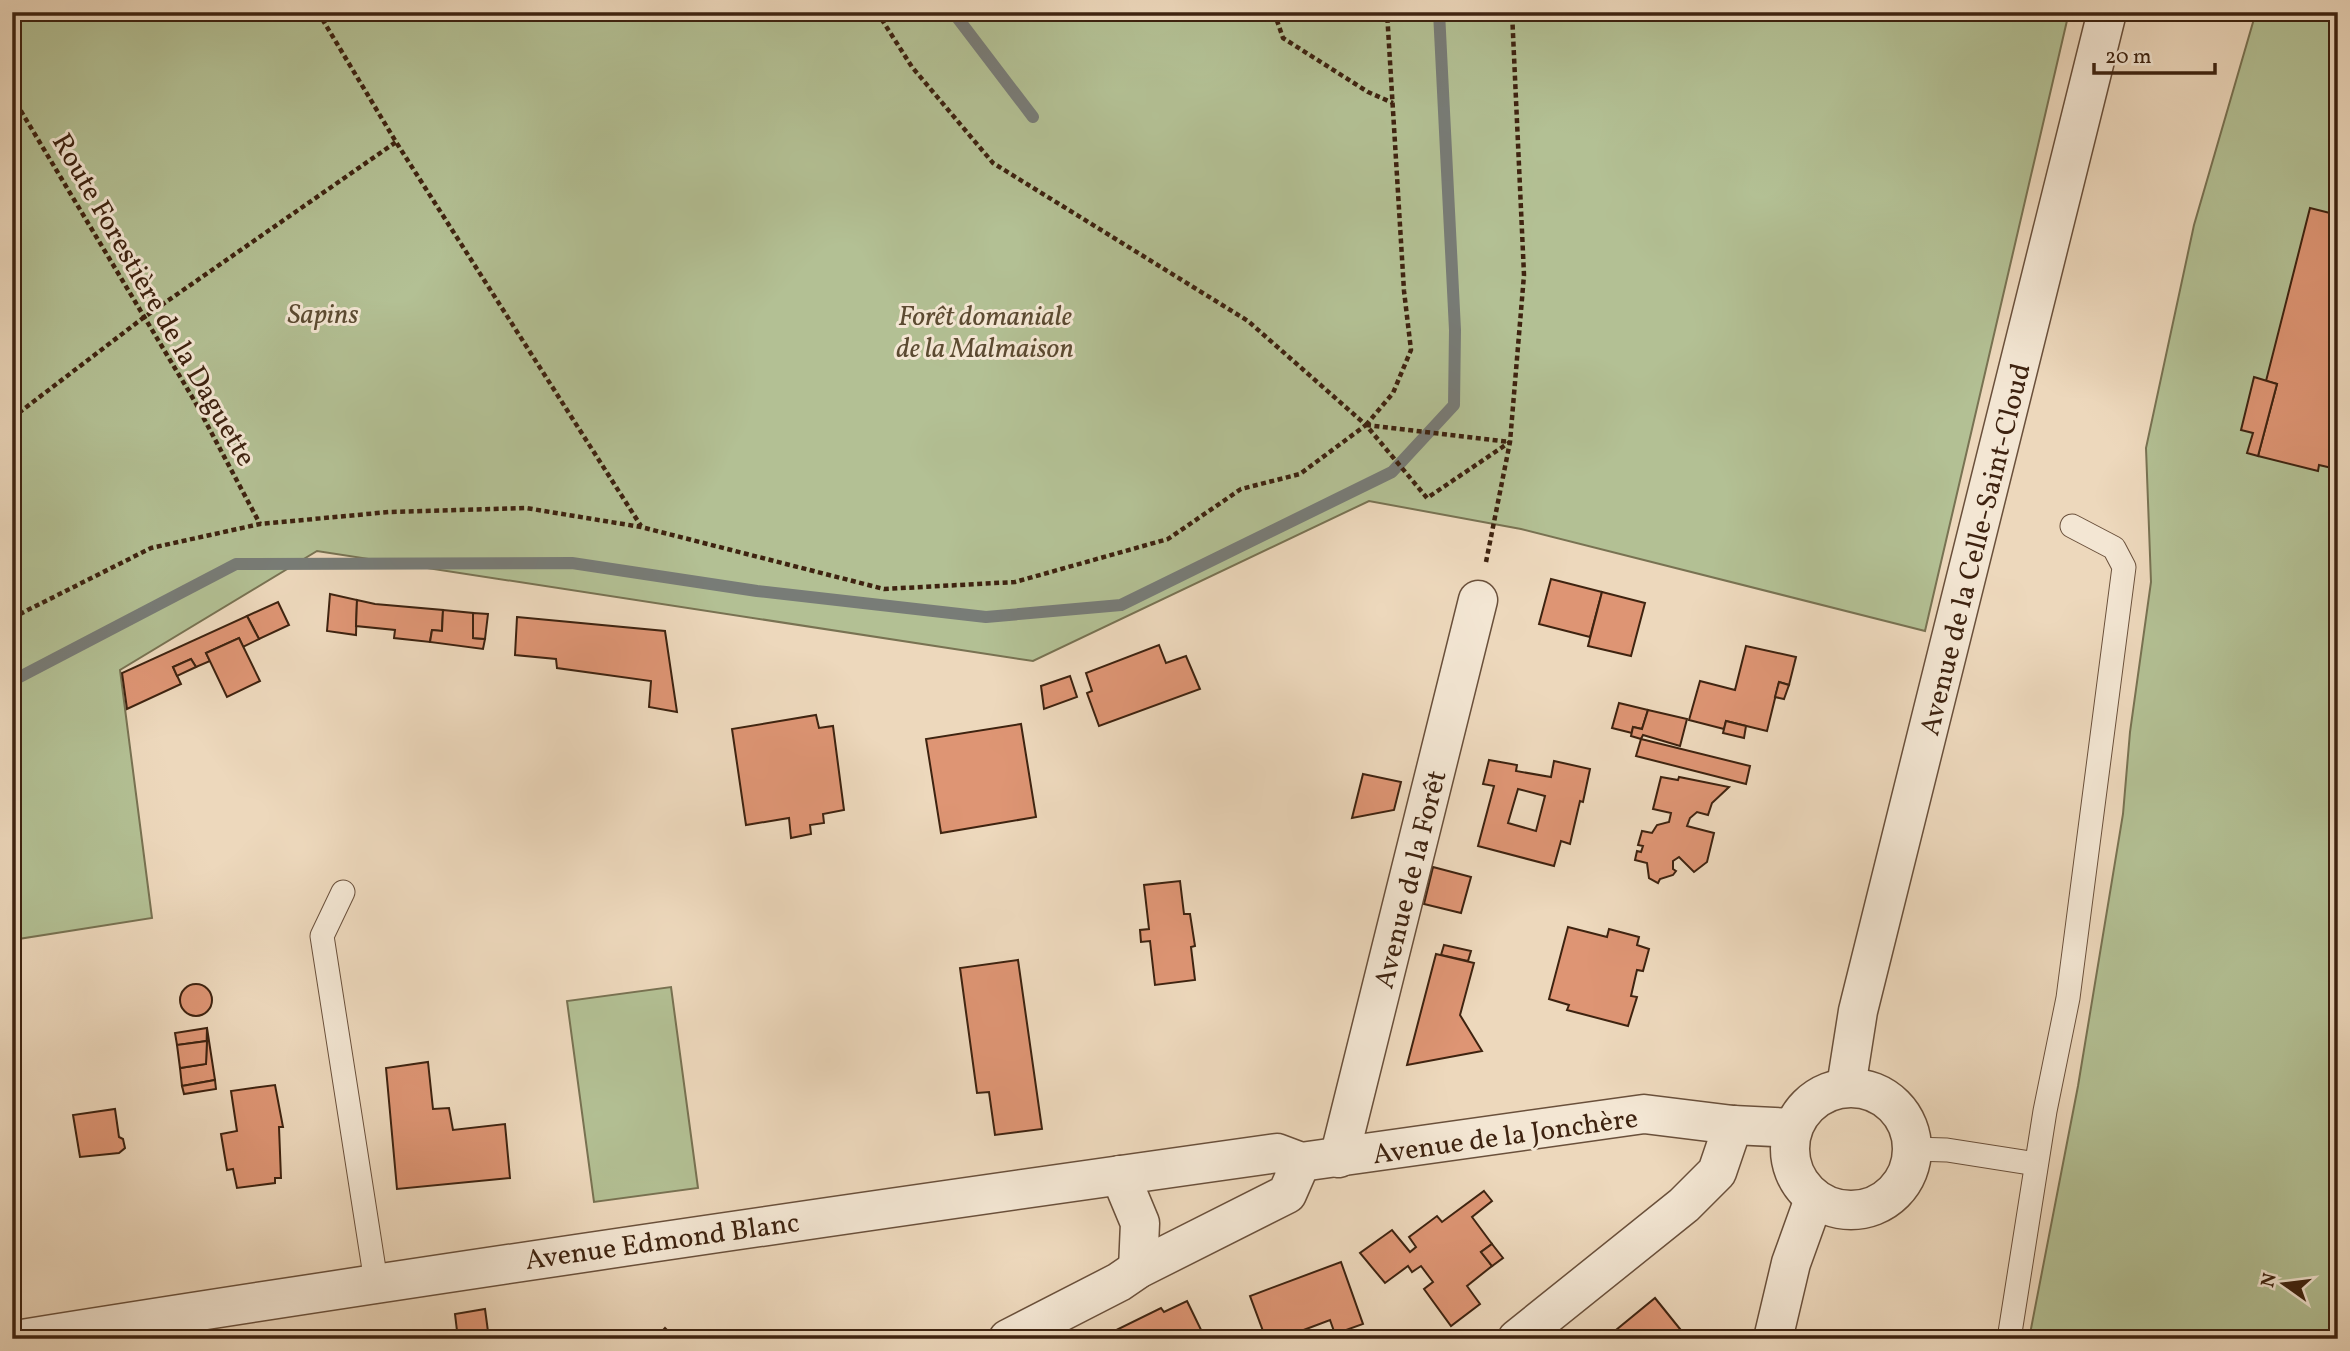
<svg xmlns="http://www.w3.org/2000/svg" width="2350" height="1351" font-family="Vollkorn,serif">
	<style>
		.green { fill: #b3c094; stroke: #787252; stroke-width: 2 }
		.lines { fill: none; stroke-linecap: round; stroke-linejoin: round }
		.stream { stroke: #787c77; stroke-width: 12 }
		.building { fill: #de9574; stroke: #3e2310; stroke-width: 2; fill-rule: evenodd }
		.lane-casing { stroke: #6a503b; stroke-width: 25 }
		.street-casing { stroke: #6a503b; stroke-width: 41 }
		.path { stroke: #3e2310; stroke-width: 4.5; stroke-dasharray: 5 3.5; stroke-linecap: butt }
		.lane { stroke: #f3e6d3; stroke-width: 23 }
		.street { stroke: #f3e6d3; stroke-width: 38 }
		.labels { text-anchor: middle; stroke-width: 6; stroke-linejoin: round; paint-order: stroke }
		.street-label { font-size: 28px; fill: #3e2310; stroke: #f3e6d3 }
		.park-label { font-size: 28px; font-style: italic; fill: #5b4a31; stroke: #f3e6d3 }
	</style>
	<rect width="100%" height="100%" fill="#edd8bc"/>
	<filter id="stains"><feTurbulence type="fractalNoise" baseFrequency=".00286" numOctaves="4"/><feColorMatrix values="0 0 0 0 .2 0 0 0 0 .09 0 0 0 0 .02 0 0 0 .5 -.17"/></filter>
	<radialGradient id="worn" r=".72"><stop offset=".6" stop-color="#630" stop-opacity="0"/><stop offset="1" stop-color="#630" stop-opacity=".3"/></radialGradient>
	<!-- green -->
	<g class="green">
		<path d="M 12,12 L 2069,12 L 1925,631 L 1521,529 L 1369,501 L 1033,661 L 317,551 L 120,670 L 152,918 L 12,940 Z"/>
		<path d="M 2256,12 L 2338,12 L 2338,1339 L 2029,1339 L 2078,1086 L 2123,814 L 2130,732 L 2151,582 L 2146,448 L 2194,225 Z"/>
		<path d="M 671,987 L 698,1188 L 594,1202 L 567,1001 Z"/>
	</g>
	<g class="lines">
		<!-- stream -->
		<g class="stream">
			<path d="M 953,12 L 1033,117"/>
			<path d="M 12,681 L 236,564 L 572,563 L 757,591 L 986,617 L 1121,605 L 1392,472 L 1454,405 L 1455,330 L 1439,12"/>
		</g>
	</g>
	<!-- building -->
	<g class="building">
		<path d="M 2310,208 L 2338,215 L 2338,447 L 2332,468 L 2319,465 L 2318,471 L 2258,456 L 2277,384 L 2266,381 Z"/>
		<path d="M 2254,377 L 2277,384 L 2258,456 L 2247,453 L 2253,433 L 2241,430 Z"/>
		<path d="M 1551,579 L 1602,592 L 1590,637 L 1539,624 Z"/>
		<path d="M 1602,592 L 1645,603 L 1631,656 L 1588,646 Z"/>
		<path d="M 330,594 L 357,600 L 356,635 L 327,631 Z"/>
		<path d="M 357,600 L 375,604 L 443,610 L 442,631 L 432,630 L 430,642 L 394,638 L 395,630 L 356,626 Z"/>
		<path d="M 278,602 L 289,625 L 259,639 L 247,616 Z"/>
		<path d="M 443,610 L 473,613 L 473,638 L 485,639 L 483,649 L 430,642 L 432,630 L 442,631 Z"/>
		<path d="M 473,613 L 488,614 L 485,639 L 473,638 Z"/>
		<path d="M 247,616 L 259,639 L 243,647 L 239,638 L 206,653 L 210,661 L 196,667 L 191,659 L 173,667 L 181,684 L 127,709 L 122,673 Z"/>
		<path d="M 517,617 L 665,631 L 677,712 L 649,707 L 651,681 L 557,668 L 556,659 L 515,655 Z"/>
		<path d="M 239,638 L 260,681 L 227,697 L 206,653 Z"/>
		<path d="M 1159,645 L 1166,663 L 1186,656 L 1200,689 L 1099,726 L 1087,693 L 1092,691 L 1086,673 Z"/>
		<path d="M 1746,646 L 1796,657 L 1789,685 L 1779,682 L 1767,731 L 1726,721 L 1724,729 L 1689,720 L 1700,681 L 1735,690 Z"/>
		<path d="M 191,659 L 196,667 L 177,676 L 173,667 Z"/>
		<path d="M 1070,676 L 1077,697 L 1044,709 L 1041,686 Z"/>
		<path d="M 1779,682 L 1789,685 L 1784,699 L 1775,697 Z"/>
		<path d="M 1619,703 L 1648,710 L 1642,729 L 1633,727 L 1632,733 L 1612,728 Z"/>
		<path d="M 1648,710 L 1687,719 L 1680,746 L 1643,735 L 1641,739 L 1631,736 L 1633,727 L 1642,729 Z"/>
		<path d="M 816,715 L 819,728 L 833,726 L 844,810 L 823,814 L 824,823 L 810,825 L 811,834 L 791,838 L 789,818 L 746,825 L 732,729 Z"/>
		<path d="M 1726,721 L 1746,726 L 1744,738 L 1723,733 Z"/>
		<path d="M 1021,724 L 1036,817 L 941,833 L 926,739 Z"/>
		<path d="M 1641,739 L 1750,766 L 1746,784 L 1636,756 Z"/>
		<path d="M 1489,760 L 1517,765 L 1516,771 L 1551,777 L 1554,761 L 1590,769 L 1583,802 L 1580,801 L 1570,844 L 1561,841 L 1554,866 L 1478,846 L 1494,786 L 1483,784 ZM 1518,789 L 1545,796 L 1536,831 L 1508,823 Z"/>
		<path d="M 1363,774 L 1401,782 L 1394,810 L 1352,818 Z"/>
		<path d="M 1661,777 L 1678,780 L 1679,777 L 1729,787 L 1712,803 L 1708,815 L 1697,812 L 1690,818 L 1687,826 L 1714,833 L 1707,862 L 1694,872 L 1679,857 L 1673,861 L 1673,869 L 1676,871 L 1673,875 L 1660,879 L 1658,883 L 1649,878 L 1647,863 L 1635,860 L 1637,851 L 1641,852 L 1643,846 L 1638,845 L 1642,831 L 1652,833 L 1657,825 L 1669,822 L 1671,813 L 1653,809 Z"/>
		<path d="M 1433,867 L 1471,877 L 1461,913 L 1424,904 Z"/>
		<path d="M 1180,881 L 1184,914 L 1190,914 L 1195,946 L 1191,947 L 1195,980 L 1155,985 L 1150,941 L 1141,942 L 1140,930 L 1149,929 L 1144,885 Z"/>
		<path d="M 1568,927 L 1607,937 L 1609,929 L 1639,937 L 1637,945 L 1649,949 L 1643,971 L 1637,970 L 1631,996 L 1637,997 L 1628,1026 L 1567,1010 L 1569,1005 L 1549,999 Z"/>
		<path d="M 1444,945 L 1471,951 L 1468,961 L 1441,955 Z"/>
		<path d="M 1436,954 L 1474,963 L 1460,1015 L 1482,1051 L 1407,1065 Z"/>
		<path d="M 1018,960 L 1042,1129 L 995,1135 L 989,1092 L 977,1093 L 960,968 Z"/>
		<circle cx="196" cy="1000" r="16"/>
		<path d="M 207,1028 L 207,1041 L 177,1045 L 175,1033 Z"/>
		<path d="M 207,1028 L 215,1080 L 182,1086 L 180,1068 L 206,1064 Z"/>
		<path d="M 207,1041 L 206,1064 L 180,1068 L 177,1045 Z"/>
		<path d="M 428,1062 L 433,1109 L 449,1108 L 453,1130 L 505,1124 L 510,1178 L 397,1189 L 386,1068 Z"/>
		<path d="M 215,1080 L 216,1089 L 184,1094 L 182,1086 Z"/>
		<path d="M 275,1085 L 283,1127 L 279,1127 L 281,1178 L 275,1178 L 275,1183 L 237,1188 L 233,1169 L 227,1170 L 221,1134 L 237,1131 L 231,1091 Z"/>
		<path d="M 115,1109 L 119,1137 L 123,1139 L 125,1148 L 119,1153 L 80,1157 L 73,1115 Z"/>
		<path d="M 1484,1191 L 1492,1201 L 1472,1217 L 1492,1244 L 1481,1252 L 1492,1266 L 1467,1286 L 1480,1304 L 1451,1326 L 1424,1289 L 1433,1282 L 1421,1266 L 1412,1272 L 1408,1266 L 1385,1283 L 1360,1253 L 1392,1230 L 1410,1252 L 1416,1247 L 1409,1237 L 1437,1216 L 1442,1222 Z"/>
		<path d="M 1492,1244 L 1503,1258 L 1492,1266 L 1481,1252 Z"/>
		<path d="M 1341,1262 L 1363,1324 L 1335,1334 L 1330,1320 L 1293,1334 L 1294,1339 L 1266,1339 L 1250,1296 Z"/>
		<path d="M 1655,1298 L 1680,1329 L 1669,1339 L 1605,1339 Z"/>
		<path d="M 1187,1301 L 1205,1338 L 1203,1339 L 1105,1339 L 1104,1336 L 1161,1308 L 1164,1312 Z"/>
		<path d="M 485,1309 L 489,1339 L 458,1339 L 455,1314 Z"/>
		<path d="M 665,1328 L 676,1339 L 655,1339 Z"/>
	</g>
	<g class="lines">
		<defs>
			<g id="lane">
				<path d="M 343,892 L 322,936 L 376,1282"/>
				<path d="M 1912,1149 L 1947,1150 L 2036,1164"/>
				<path d="M 2009,1339 L 2045,1111 L 2068,998 L 2124,567 L 2114,548 L 2072,526"/>
			</g>
			<g id="street">
				<path d="M 1846,1087 L 1858,1011 L 2107,12"/>
				<circle cx="1851" cy="1149" r="61"/>
				<path d="M 1339,1158 L 1478,600"/>
				<path d="M 1120,1175 L 1140,1223 L 1138,1269"/>
				<path d="M 22,1339 C 440,1272 858,1212 1277,1153 L 1301,1162 L 1644,1114 L 1733,1125 L 1793,1128"/>
				<path d="M 1008,1339 L 1119,1282 L 1138,1269 L 1287,1194 L 1301,1162"/>
				<path d="M 1517,1339 L 1684,1205 L 1717,1172 L 1733,1125"/>
				<path d="M 1773,1339 L 1791,1263 L 1814,1199"/>
			</g>
		</defs>
		<!-- lane casing -->
		<use href="#lane" class="lane-casing"/>
		<!-- street casing -->
		<use href="#street" class="street-casing"/>
		<!-- path -->
		<g class="path">
			<path d="M 318,12 L 396,142 L 641,526"/>
			<path d="M 877,12 L 912,67 L 993,163 L 1248,321 L 1366,425"/>
			<path d="M 1274,12 L 1283,38 L 1368,92 L 1393,103"/>
			<path d="M 12,96 L 194,400 L 260,524"/>
			<path d="M 12,418 L 143,318 L 396,142"/>
			<path d="M 1366,425 L 1393,393 L 1411,350 L 1404,291 L 1387,12"/>
			<path d="M 1366,425 L 1510,442"/>
			<path d="M 1486,562 L 1510,442 L 1524,275 L 1512,12"/>
			<path d="M 12,618 L 151,548 L 260,524 L 389,512 L 526,508 L 641,527 L 884,589 L 1015,582 L 1168,539 L 1241,489 L 1300,474 L 1366,425 L 1427,498 L 1510,442"/>
		</g>
		<!-- lane -->
		<use href="#lane" class="lane"/>
		<!-- street -->
		<use href="#street" class="street"/>
	</g>
	<g class="labels">
		<!-- street labels -->
		<g class="street-label">
			<text transform="translate(155 299) rotate(60)" y="10">Route Forestière de la Daguette</text>
			<text transform="translate(1974 549) rotate(-76)" y="10">Avenue de la Celle-Saint-Cloud</text>
			<text transform="translate(1409 879) rotate(-76)" y="10">Avenue de la Forêt</text>
			<text transform="translate(1505 1135) rotate(-8)" y="10">Avenue de la Jonchère</text>
			<text transform="translate(662 1240) rotate(-8)" y="10">Avenue Edmond Blanc</text>
		</g>
		<!-- park labels -->
		<g class="park-label">
			<text x="323" y="323">Sapins</text>
			<text x="985" y="325">Forêt domaniale<tspan x="985" dy="32">de la Malmaison</tspan></text>
		</g>
	</g>
	<!-- margin -->
	<rect width="2350" height="1351" fill="none" stroke="#edd8bc" stroke-width="42"/>
	<rect x="14" y="14" width="2322" height="1323" fill="none" stroke="#3e2310" stroke-width="3.5"/>
	<rect x="21" y="21" width="2308" height="1309" fill="none" stroke="#3e2310" stroke-width="2"/>
	<!-- north arrow -->
	<g transform="translate(2284 1284) rotate(284)" stroke="#f3e6d3" stroke-width="5" paint-order="stroke">
	<path d="M0-5L12 26L0 18L-12 26Z" fill="#3e2310"/>
	<text y="-10" font-size="19" font-weight="bold" text-anchor="middle" fill="#3e2310">N</text>
	</g>
	<!-- scale -->
	<path d="M2094 63v10h121v-10" fill="none" stroke="#3e2310" stroke-width="3.5"/>
	<text x="2105" y="63" font-size="21" fill="#3e2310" stroke="#f3e6d3" stroke-width="5" paint-order="stroke">20 m</text>
	<rect width="100%" height="100%" filter="url(#stains)"/>
	<rect width="100%" height="100%" fill="url(#worn)"/>
</svg>
